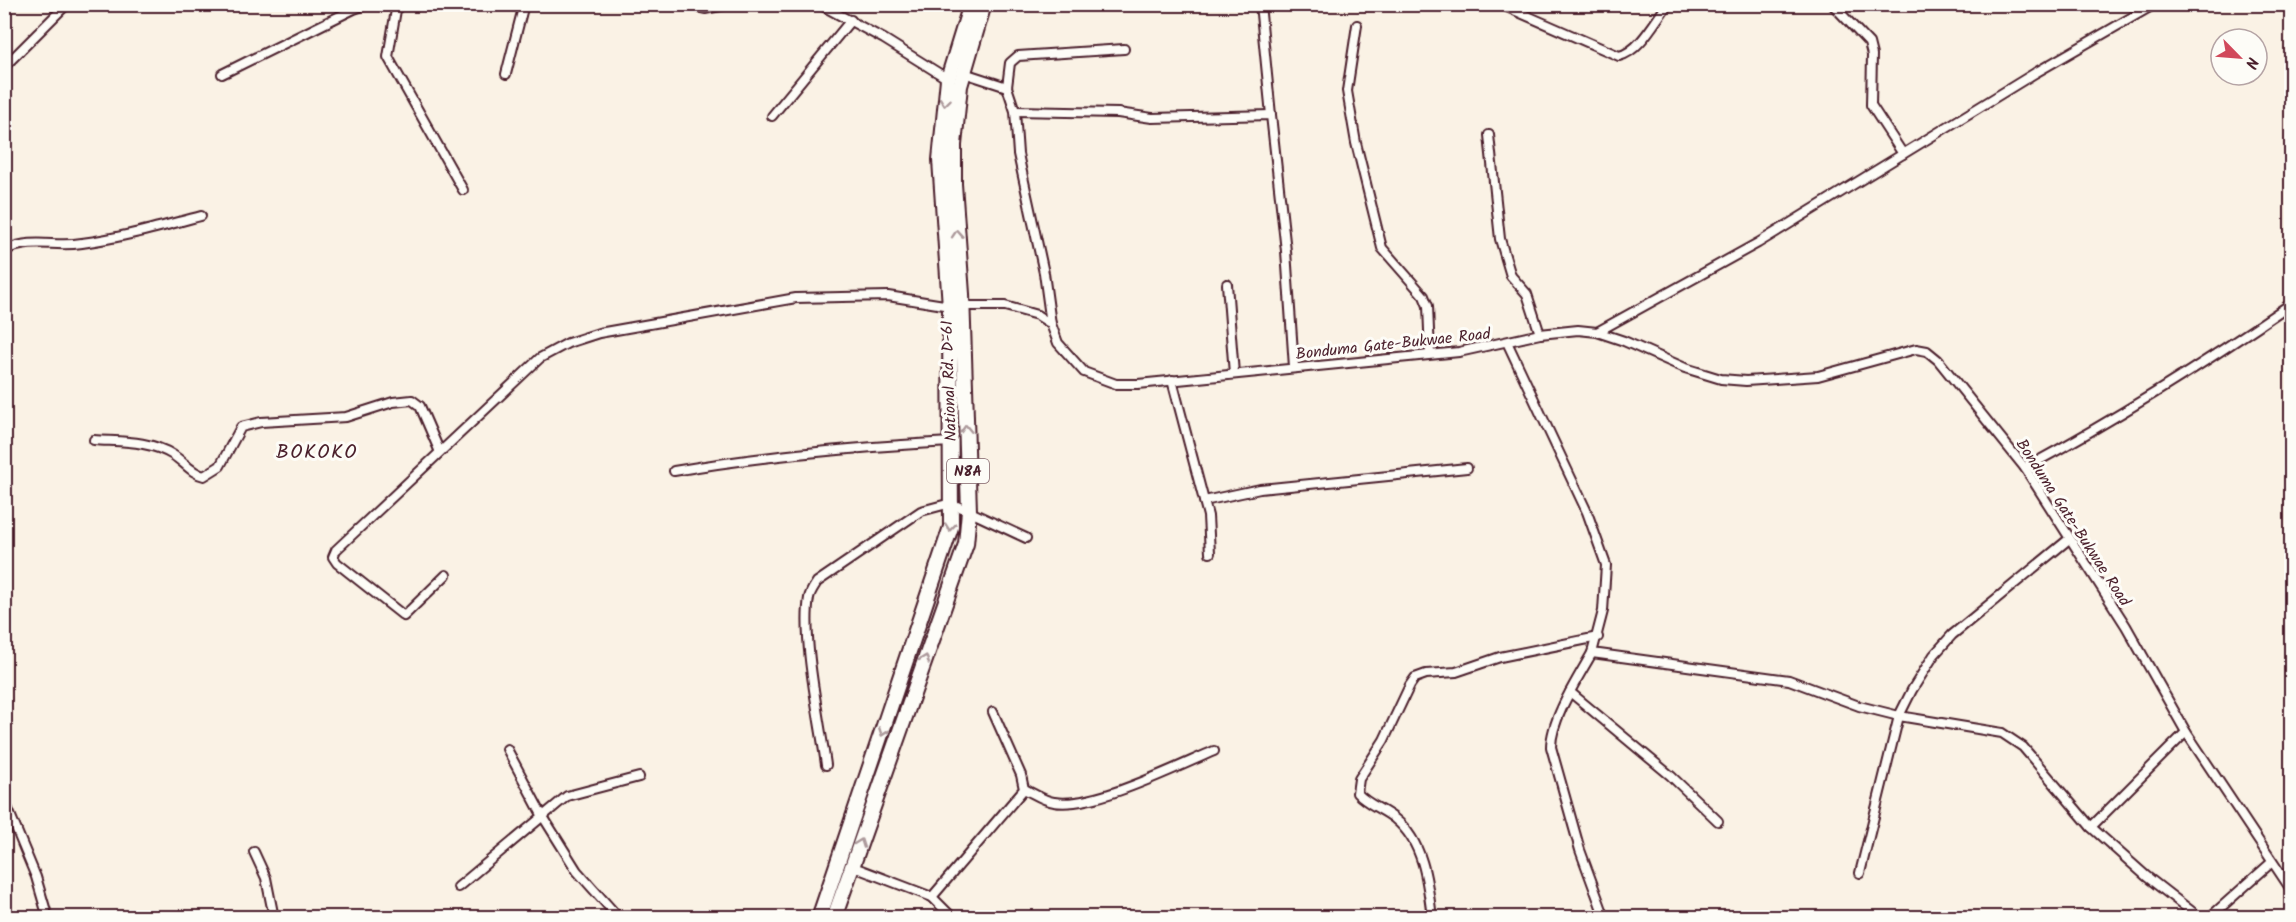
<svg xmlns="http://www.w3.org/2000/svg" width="2296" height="922" font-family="Kalam,sans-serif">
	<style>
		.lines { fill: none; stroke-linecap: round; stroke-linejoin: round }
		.street-casing { stroke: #4a1f2b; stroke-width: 12 }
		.highway-casing { stroke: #4a1f2b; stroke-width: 18 }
		.street { stroke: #fdfcf7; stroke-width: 8 }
		.highway { stroke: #fdfcf7; stroke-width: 14 }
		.oneway { stroke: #ac999b }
		.labels { text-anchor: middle; stroke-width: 6; stroke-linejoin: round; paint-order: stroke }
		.shield { fill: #fdfcf7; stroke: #806168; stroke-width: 1.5 }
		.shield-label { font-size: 15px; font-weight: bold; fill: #4a1f2b }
		.street-label { font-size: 16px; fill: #4a1f2b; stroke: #fdfcf7 }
		.quarter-label { font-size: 20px; letter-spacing: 1.5px; fill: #4a1f2b; stroke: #fdfcf7 }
	</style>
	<rect width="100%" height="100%" fill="#faf2e5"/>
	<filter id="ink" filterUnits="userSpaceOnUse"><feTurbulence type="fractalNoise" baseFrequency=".0167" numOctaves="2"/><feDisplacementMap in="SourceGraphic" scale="12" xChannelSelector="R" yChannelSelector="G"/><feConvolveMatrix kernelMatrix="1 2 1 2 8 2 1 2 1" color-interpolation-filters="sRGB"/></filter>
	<g filter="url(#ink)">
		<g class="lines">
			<defs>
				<g id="street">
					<path d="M 397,4 L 388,57 L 463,190"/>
					<path d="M 681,4 L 705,9 L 730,4"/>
					<path d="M 819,4 L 884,39 L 948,79"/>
					<path d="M 1260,4 L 1271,115"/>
					<path d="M 1500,4 L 1619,56 C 1639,52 1655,21 1668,4"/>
					<path d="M 1832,4 L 1869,43 L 1872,55 L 1871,105 L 1903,154"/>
					<path d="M 1357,25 L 1347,91 L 1356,143 L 1382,248 L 1424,296 L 1428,306 L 1430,354"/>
					<path d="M 4,67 L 67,4"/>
					<path d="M 964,73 L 1007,87 L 1015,111 L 1018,154 L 1044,273 L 1051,324"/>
					<path d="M 222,74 L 354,9 L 368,4"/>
					<path d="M 506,74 L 524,4"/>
					<path d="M 1007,87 L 1010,63 L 1018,56 L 1124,49"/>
					<path d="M 1015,111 L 1118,113 L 1152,118 L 1271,115 L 1286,251 L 1294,367"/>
					<path d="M 772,116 L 851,20"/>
					<path d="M 1489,135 L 1500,239 L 1511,276 L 1527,294 L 1540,334"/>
					<path d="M 4,250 C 38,237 52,248 82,243 C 122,238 162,226 201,216"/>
					<path d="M 1227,284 L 1234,374"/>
					<path d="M 1597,332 L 1758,243 L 2035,73 L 2155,4"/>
					<path d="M 1507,342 L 1587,512 L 1606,565 L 1603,611 L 1592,653 L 1789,680 L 1859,706 L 1899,716 L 2002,733 L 2023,747 L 2091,827 L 2146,876 L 2200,918"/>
					<path d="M 1172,380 L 1208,516 L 1210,553"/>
					<path d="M 94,440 C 121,442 149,440 173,455 C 184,462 191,473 204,476 L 220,466 L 241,427 L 261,422 L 346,417 L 393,402 L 412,400 L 420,406 L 439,450"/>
					<path d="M 2025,468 C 2118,418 2205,363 2292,303"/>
					<path d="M 674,471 C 766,455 858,447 951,442"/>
					<path d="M 1204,501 L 1260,489 L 1467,468"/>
					<path d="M 446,575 L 404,616 L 337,563 L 333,557 L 336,550 L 540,358 L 568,343 L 599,333 L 796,298 L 888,296 L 950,306 L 1005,306 L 1037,315 L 1051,324 L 1058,343 L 1084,372 L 1116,384 L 1138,384 L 1459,352 L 1540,334 L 1578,330 L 1597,332 L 1624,341 L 1685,368 L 1721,379 L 1746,381 L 1818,376 L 1916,349 L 1927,351 L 1938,360 L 2025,468 L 2126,626 L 2186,732 L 2292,891"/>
					<path d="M 1592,653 C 1578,678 1551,719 1551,747 L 1580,850 L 1605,918"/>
					<path d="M 1570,692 L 1671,776 L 1718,821"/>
					<path d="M 507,749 L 542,815 L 577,871 L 619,918"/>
					<path d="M 826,765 C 820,721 802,640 809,598 C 810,592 814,587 817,582 L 921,511 L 951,503 L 1026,538"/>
					<path d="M 1024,789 C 1033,793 1044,801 1054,802 C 1093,809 1176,767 1214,751"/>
					<path d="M 5,802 L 36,877 L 48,918"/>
					<path d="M 2091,827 L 2186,732"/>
					<path d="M 254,852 L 266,878 L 274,918"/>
					<path d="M 851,866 L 932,897 L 953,918"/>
					<path d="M 1860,873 L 1899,716 L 1912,690 L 1934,655 L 1952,635 L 2069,539"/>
					<path d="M 458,887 L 567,796 L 639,777"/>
					<path d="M 932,897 L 1024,789 L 1021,775 L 993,712"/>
					<path d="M 1432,918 C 1428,884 1424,842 1395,819 C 1383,809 1368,805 1357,793 L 1359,779 L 1384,740 L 1410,685 L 1415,678 L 1426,674 L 1456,672 L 1500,657 L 1598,637"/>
					<path d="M 2209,918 L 2272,862"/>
				</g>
				<g id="highway">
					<path d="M 819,918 L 951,527 L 950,306 L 940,160 L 948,79 L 971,4"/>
					<path d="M 834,918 L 966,544 L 969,511 L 962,294 L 954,184 L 954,145 L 960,86 L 984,4"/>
				</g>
			</defs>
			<!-- street casing -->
			<use href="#street" class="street-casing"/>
			<!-- highway casing -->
			<use href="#highway" class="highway-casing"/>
			<!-- street -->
			<use href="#street" class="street"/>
			<!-- highway -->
			<use href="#highway" class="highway"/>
		</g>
		<!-- one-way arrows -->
		<defs><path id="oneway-chevron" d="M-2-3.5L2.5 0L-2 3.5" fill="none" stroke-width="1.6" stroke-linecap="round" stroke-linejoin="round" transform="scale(1.5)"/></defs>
		<g class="oneway">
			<use href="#oneway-chevron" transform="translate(945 102) rotate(97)"/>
			<use href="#oneway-chevron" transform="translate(957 234) rotate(-94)"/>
			<use href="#oneway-chevron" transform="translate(966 429) rotate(-92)"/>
			<use href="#oneway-chevron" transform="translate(950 527) rotate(96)"/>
			<use href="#oneway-chevron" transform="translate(925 659) rotate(-70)"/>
			<use href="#oneway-chevron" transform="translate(883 732) rotate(109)"/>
			<use href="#oneway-chevron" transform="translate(860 843) rotate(-70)"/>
		</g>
	</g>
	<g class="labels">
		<!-- shield labels -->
		<rect class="shield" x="947" y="459" width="42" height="24" rx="4.5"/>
		<g class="shield-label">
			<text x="968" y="476">N8A</text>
		</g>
		<!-- street labels -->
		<g class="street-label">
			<text transform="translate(1393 343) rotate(-6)" y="6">Bonduma Gate-Bukwae Road</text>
			<text transform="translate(948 381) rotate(-92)" y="6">National Rd. D-61</text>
			<text transform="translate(2074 522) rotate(57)" y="6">Bonduma Gate-Bukwae Road</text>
		</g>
		<!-- quarter labels -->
		<g class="quarter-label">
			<text x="317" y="458">BOKOKO</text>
		</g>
	</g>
	<!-- margin -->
	<rect width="2296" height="922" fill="none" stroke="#fdfcf7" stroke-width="24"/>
	<rect x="12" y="12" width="2272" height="898" fill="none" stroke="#4a1f2b" stroke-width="2" filter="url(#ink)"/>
	<!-- north arrow -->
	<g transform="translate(2239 57) rotate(115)"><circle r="28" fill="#fdfcf7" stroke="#b5a4a5" stroke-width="1.5"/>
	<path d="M0-4.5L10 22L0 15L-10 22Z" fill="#d1495b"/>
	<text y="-9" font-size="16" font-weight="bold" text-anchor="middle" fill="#4a1f2b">N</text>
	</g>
</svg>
